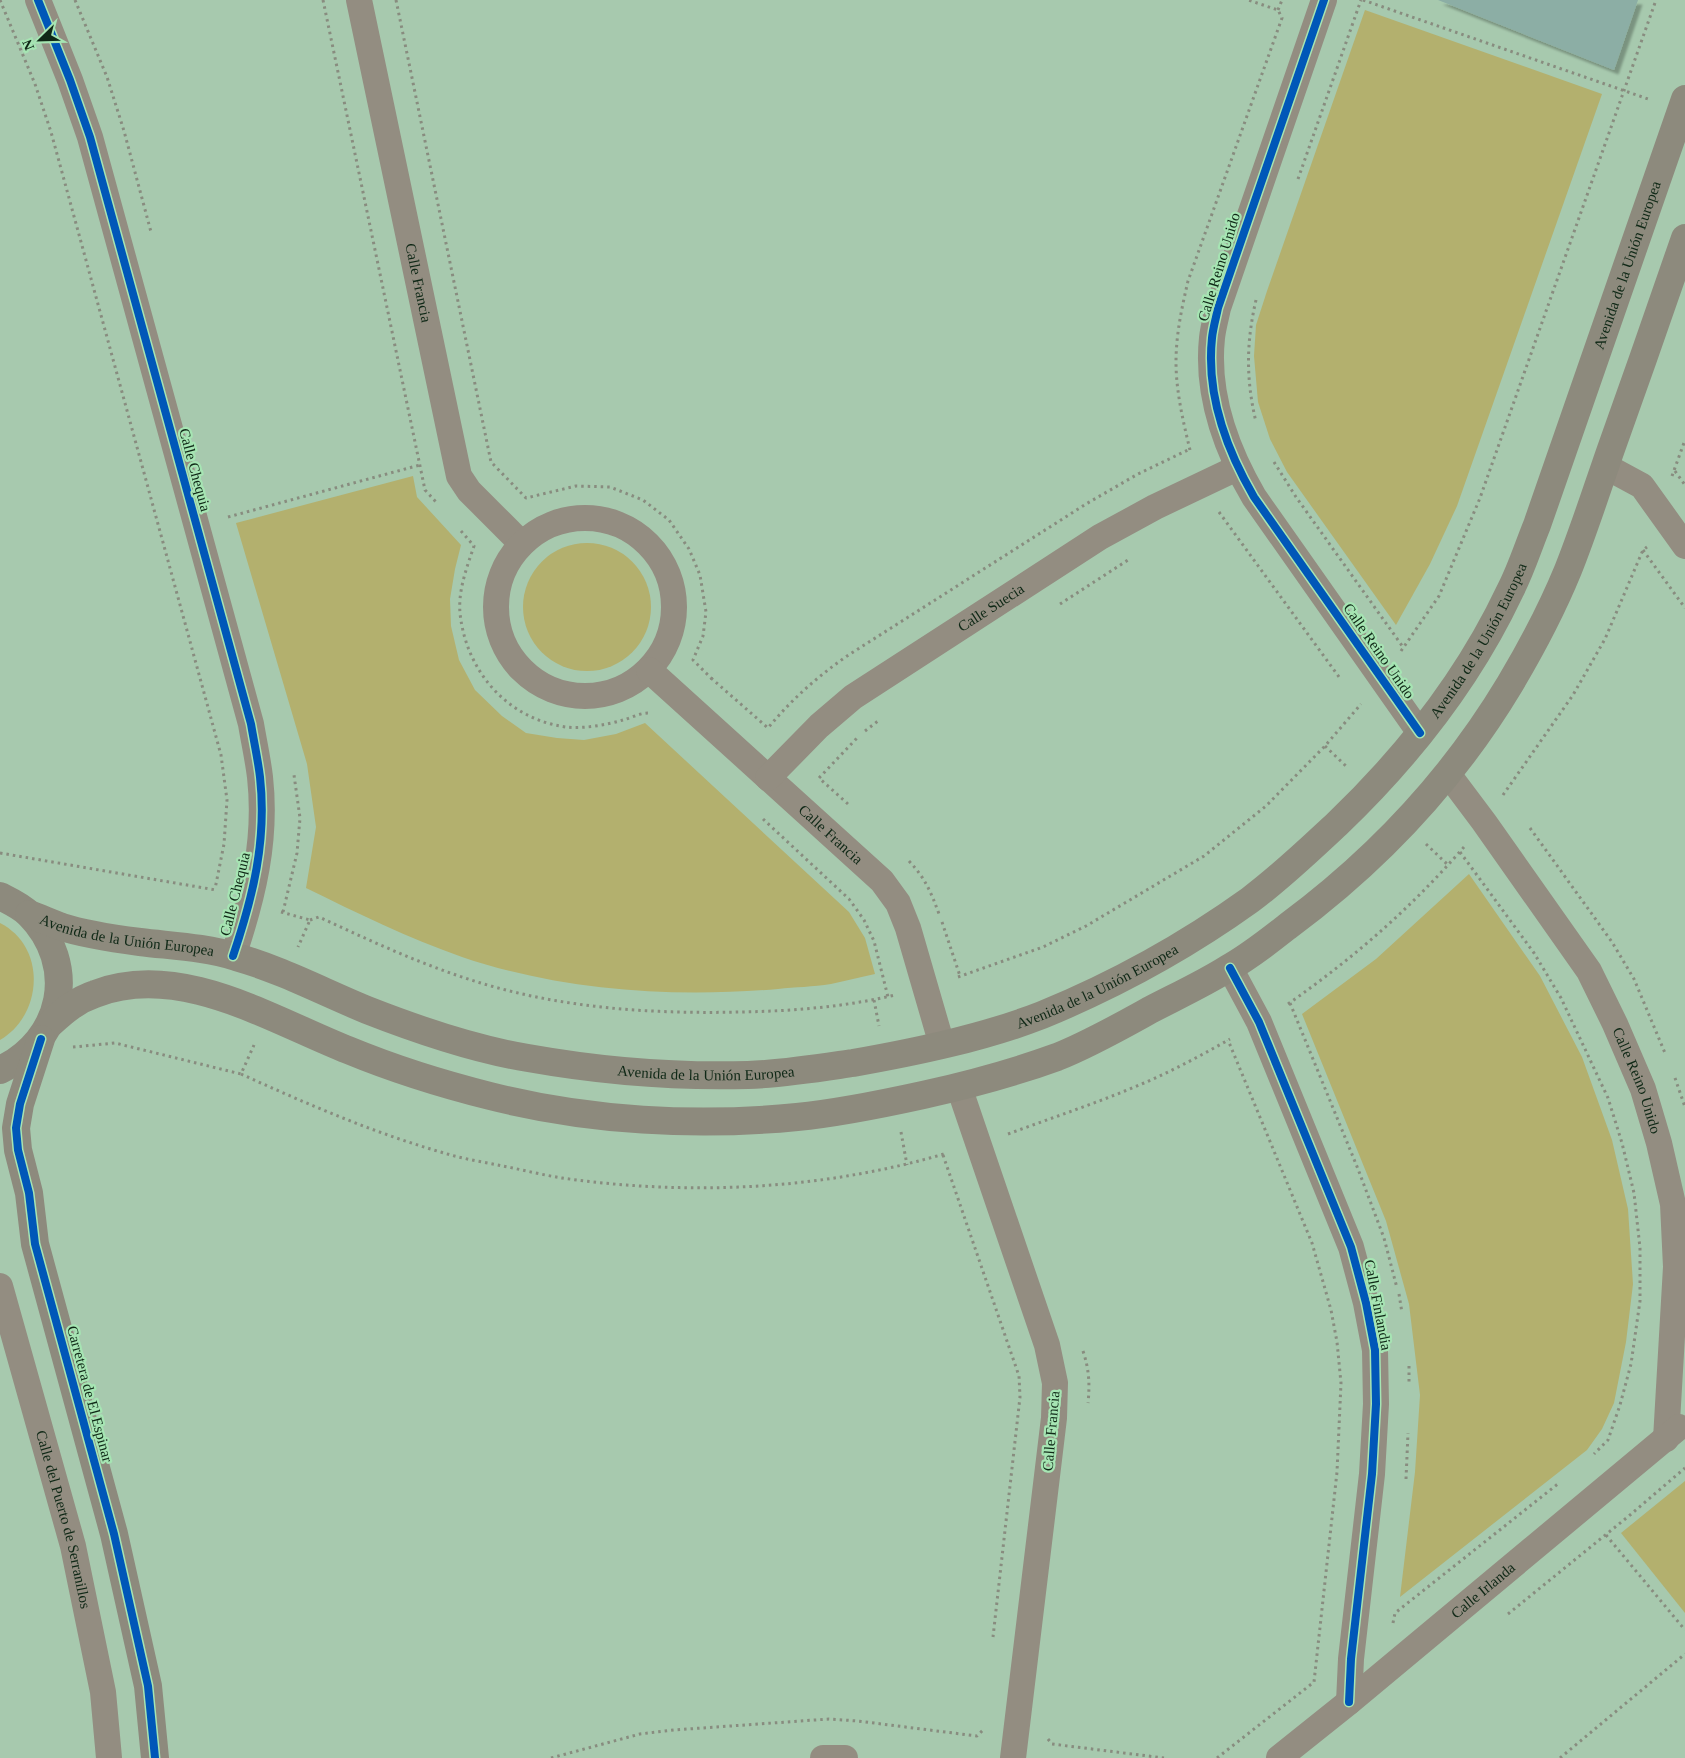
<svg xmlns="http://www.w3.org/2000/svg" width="1685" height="1758" font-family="'Times New Roman',serif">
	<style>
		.green { fill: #b3b06e }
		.building { fill: #8caea5; filter: url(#shadow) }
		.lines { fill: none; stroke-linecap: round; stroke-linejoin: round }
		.path { stroke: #888c7f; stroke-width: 3; stroke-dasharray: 2.5 4; stroke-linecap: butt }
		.street { stroke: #938d81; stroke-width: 26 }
		.secondary { stroke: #8d8a7d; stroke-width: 28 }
		.cycleway-casing { stroke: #a6e5b3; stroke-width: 11 }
		.cycleway { stroke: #0057b8; stroke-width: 8 }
		.labels { text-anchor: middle; stroke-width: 4.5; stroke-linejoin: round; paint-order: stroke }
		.street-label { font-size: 15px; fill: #0f2816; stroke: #a6e5b3 }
	</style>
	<defs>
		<filter id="shadow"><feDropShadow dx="4.5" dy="4.5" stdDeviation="1" flood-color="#0004"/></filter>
	</defs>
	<rect width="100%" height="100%" fill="#a7c9ae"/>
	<!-- green -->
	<g class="green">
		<path d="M 1365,10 L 1602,94 L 1457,506 L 1430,564 L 1396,625 L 1287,472 L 1270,439 L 1258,402 L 1254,356 L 1256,325 L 1267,291 Z"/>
		<path d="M 413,476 L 417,497 L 461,545 L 455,569 L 450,599 L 451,626 L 459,660 L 475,690 L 502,716 L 526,733 L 557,738 L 584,740 L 616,734 L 645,723 L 849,912 L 865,938 L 875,974 C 860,977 846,981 831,984 C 813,987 795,987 778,989 C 673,998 562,991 462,957 C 408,938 357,913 306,888 L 316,827 L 307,764 L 236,523 Z"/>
		<circle cx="587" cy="607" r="64"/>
		<path d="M 1469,874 L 1540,976 L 1582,1057 L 1612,1140 L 1628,1209 L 1633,1284 L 1626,1342 L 1614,1403 L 1602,1429 L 1587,1450 L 1400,1597 L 1415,1472 L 1420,1395 L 1409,1304 L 1386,1221 L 1302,1014 L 1376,959 Z"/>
		<path d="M 0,923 C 47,947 43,1015 0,1040 Z"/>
		<path d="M 1685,1481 L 1685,1613 L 1621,1533 Z"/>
	</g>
	<!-- building -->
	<path class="building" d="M 1438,0 L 1638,0 L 1614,70 Z"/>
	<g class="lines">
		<!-- path -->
		<g class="path">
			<path d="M 0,0 L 35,84 L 51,132 L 221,755 L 227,800 L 224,844 L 215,889"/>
			<path d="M 75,0 L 107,77 L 124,131 L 151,232"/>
			<path d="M 323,0 L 425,490 L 436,502"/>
			<path d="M 396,0 L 491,462 L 526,498 L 576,486 L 610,487 L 643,500 L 669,520 L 689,549 L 700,575 L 706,612 L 703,636 L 693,660 L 712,679"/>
			<path d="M 1363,0 L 1651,100"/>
			<path d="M 1278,10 L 1282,0"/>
			<path d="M 1298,179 L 1361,0"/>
			<path d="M 1256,300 C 1246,343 1246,380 1256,422"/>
			<path d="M 1190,450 C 1183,421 1176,391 1176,362 C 1176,334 1182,307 1188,281 L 1282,18 L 1278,10 L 1248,0"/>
			<path d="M 1274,462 L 1296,497 L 1403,647"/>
			<path d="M 1675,471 L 1685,485"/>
			<path d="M 1672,476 L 1685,440"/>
			<path d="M 1219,512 L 1339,677"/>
			<path d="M 228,517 L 420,465"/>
			<path d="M 461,531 L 474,546 C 467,567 458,590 460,613 C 466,671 507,719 566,727 C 584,729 606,725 623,720 C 631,718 640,713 648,713"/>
			<path d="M 1643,550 L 1685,608"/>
			<path d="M 1060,604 L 1128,560"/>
			<path d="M 1401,651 L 1439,596 L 1480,498 L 1656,0"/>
			<path d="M 711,678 L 768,728 C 791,700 817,677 847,656 L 1086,504 L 1138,474 L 1190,449"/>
			<path d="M 865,731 L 878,721"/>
			<path d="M 1325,746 L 1348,768"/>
			<path d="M 1503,795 L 1573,695 L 1605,639 L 1643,550 L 1647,547"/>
			<path d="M 848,804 L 819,778 L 857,738"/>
			<path d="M 763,819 L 849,899 L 864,920 L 874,941 L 888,997"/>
			<path d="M 1530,828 L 1612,942 L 1634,979 L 1665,1053"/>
			<path d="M 1426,844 L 1448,865"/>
			<path d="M 1460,852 L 1534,953 L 1561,998 L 1608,1098 L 1622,1143 L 1634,1193 L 1640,1248 L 1640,1301 L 1631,1364 L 1620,1405 L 1608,1440 L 1594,1454"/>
			<path d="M 0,853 L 216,890"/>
			<path d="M 909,861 C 925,878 931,892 939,914"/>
			<path d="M 281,912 L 310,920 L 298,947"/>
			<path d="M 283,912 L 297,853 L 300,818 L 294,775"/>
			<path d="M 310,920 L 319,917 C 375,943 431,969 491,986 C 572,1009 657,1014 741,1012 C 793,1011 844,1007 895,995"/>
			<path d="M 942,922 L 960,976"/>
			<path d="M 958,977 L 1043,947 L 1086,926 L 1204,856 L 1266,806 L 1325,746 L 1361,704"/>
			<path d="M 874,1000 L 879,1026"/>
			<path d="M 1290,1003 L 1358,1169 L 1384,1238 L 1397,1288"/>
			<path d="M 1288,1004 C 1356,956 1410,909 1464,847"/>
			<path d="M 73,1047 L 115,1043 L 241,1074 L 254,1045"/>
			<path d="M 241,1074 C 307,1104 374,1133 444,1153 C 463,1159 484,1162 503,1166 C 523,1170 543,1175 562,1178 C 689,1196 821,1190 944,1154"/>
			<path d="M 1675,1078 L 1685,1107"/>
			<path d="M 901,1132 L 907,1165"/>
			<path d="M 1008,1134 C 1054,1117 1100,1102 1144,1083 C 1174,1070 1202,1055 1230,1039"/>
			<path d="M 943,1155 L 1019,1376 L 1020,1397 L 993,1637"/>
			<path d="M 1399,1294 L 1402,1313"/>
			<path d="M 1083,1351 C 1089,1369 1090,1384 1088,1403"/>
			<path d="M 1409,1366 L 1409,1382"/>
			<path d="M 1406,1479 L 1408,1433"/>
			<path d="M 1606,1535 L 1685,1630"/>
			<path d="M 1508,1614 L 1630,1515 L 1685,1468"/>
			<path d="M 1393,1623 L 1395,1613 L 1559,1483"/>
			<path d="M 1048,1739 L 1052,1744 L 1164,1758"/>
			<path d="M 551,1758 L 640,1734 L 674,1730 L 829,1719 L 858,1721 L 977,1736 L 983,1730"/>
			<path d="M 1217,1758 L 1314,1682 L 1337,1472 L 1341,1383 L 1337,1342 L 1331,1310 L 1312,1243 L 1228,1040"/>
			<path d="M 1560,1758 L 1685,1654"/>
		</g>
		<!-- street -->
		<g class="street">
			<path d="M 38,0 L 70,80 L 90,137 L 251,724 C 254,742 258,760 260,777 C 267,840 253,897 233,956"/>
			<path id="s1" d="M 359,0 L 459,476 L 469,491 L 521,543"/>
			<path d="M 1324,0 L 1218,308 C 1216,318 1213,328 1212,338 C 1206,395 1226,449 1254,497 L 1420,733"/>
			<path d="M 1605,466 L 1642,486 L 1685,546"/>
			<circle cx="585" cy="607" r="89"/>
			<path id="s2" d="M 649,670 L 882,881 L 898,903 L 908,928 L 942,1045"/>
			<path id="s3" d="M 1448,774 L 1484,822 L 1589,971 L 1615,1024 L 1643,1089 L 1659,1143 L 1673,1204 L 1676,1267 L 1666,1439"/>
			<path id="s4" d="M 768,778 L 819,726 L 853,697 L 1100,537 L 1155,507 L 1237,468"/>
			<path d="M 1230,968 L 1259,1022 L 1351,1247 L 1366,1303 L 1375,1350 L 1376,1404 L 1372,1474 L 1351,1659 L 1349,1702"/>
			<path d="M 959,1087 L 1047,1345 L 1055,1383 L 1054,1418 L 1013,1758"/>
			<path id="s5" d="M 0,1286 L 73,1546 L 103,1692 L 109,1758"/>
			<path d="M 823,1758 L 845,1758"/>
			<path id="s6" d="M 1279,1758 L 1349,1702 L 1679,1427"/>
		</g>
		<!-- secondary -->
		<g class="secondary">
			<path d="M 0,896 C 10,901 21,906 29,914 C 79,965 64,1040 0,1070"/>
			<path id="s7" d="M 29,914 C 40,918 51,923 62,927 C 83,934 117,939 140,942 C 172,946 205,947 236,957 C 282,970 323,992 367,1010 C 418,1030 473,1049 528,1058 C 601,1071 674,1077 748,1075 C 783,1074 819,1068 853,1063 C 915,1052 983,1038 1042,1015 C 1115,985 1186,946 1250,900 C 1281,877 1309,850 1337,824 C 1407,757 1469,678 1510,591 C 1521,570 1528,547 1537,525 L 1685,99"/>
			<path d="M 51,1023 C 64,1011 77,1000 95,994 C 179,961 272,1020 348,1050 C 394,1069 442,1084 490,1096 C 589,1121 696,1127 797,1117 C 839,1113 882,1104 923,1095 C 968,1085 1013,1073 1057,1057 C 1090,1044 1121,1026 1152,1009 C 1177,996 1203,984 1227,969 C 1249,957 1269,941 1288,926 C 1377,860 1453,779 1510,684 C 1532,647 1552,609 1568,570 C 1584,530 1597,489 1611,449 C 1636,379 1661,308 1685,238"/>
			<path d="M 41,1039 L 20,1104 L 16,1128 L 18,1150 L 29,1193 L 35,1244 L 114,1534 L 148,1686 L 155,1758"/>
		</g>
		<defs>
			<g id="cycleway">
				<path d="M 38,0 L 70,80 L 90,137 L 251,724 C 254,742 258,760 260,777 C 267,840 253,897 233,956"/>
				<path d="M 1324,0 L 1218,308 C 1216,318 1213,328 1212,338 C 1206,395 1226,449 1254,497 L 1420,733"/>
				<path d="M 1230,968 L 1259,1022 L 1351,1247 L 1366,1303 L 1375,1350 L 1376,1404 L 1372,1474 L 1351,1659 L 1349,1702"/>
				<path d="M 41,1039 L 20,1104 L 16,1128 L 18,1150 L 29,1193 L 35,1244 L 114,1534 L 148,1686 L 155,1758"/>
			</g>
		</defs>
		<!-- cycleway casing -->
		<use href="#cycleway" class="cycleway-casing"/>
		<!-- cycleway -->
		<use href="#cycleway" class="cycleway"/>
	</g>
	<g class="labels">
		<!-- street labels -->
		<g class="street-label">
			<text dy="5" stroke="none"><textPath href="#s7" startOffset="2036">Avenida de la Unión Europea</textPath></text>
			<text transform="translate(1219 267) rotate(-73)" y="5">Calle Reino Unido</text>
			<text dy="5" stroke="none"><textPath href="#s1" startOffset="289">Calle Francia</textPath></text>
			<text transform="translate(195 470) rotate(75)" y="5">Calle Chequia</text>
			<text dy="5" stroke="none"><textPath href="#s4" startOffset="282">Calle Suecia</textPath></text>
			<text dy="5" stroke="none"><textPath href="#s7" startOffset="1631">Avenida de la Unión Europea</textPath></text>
			<text transform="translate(1379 651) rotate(55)" y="5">Calle Reino Unido</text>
			<text dy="5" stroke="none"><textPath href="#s2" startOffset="245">Calle Francia</textPath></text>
			<text transform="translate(235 894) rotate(-76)" y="5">Calle Chequia</text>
			<text dy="5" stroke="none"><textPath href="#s7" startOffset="101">Avenida de la Unión Europea</textPath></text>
			<text dy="5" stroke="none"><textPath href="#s7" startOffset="1106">Avenida de la Unión Europea</textPath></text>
			<text dy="5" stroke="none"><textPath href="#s7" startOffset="701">Avenida de la Unión Europea</textPath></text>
			<text dy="5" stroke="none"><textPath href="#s3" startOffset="362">Calle Reino Unido</textPath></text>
			<text transform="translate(1378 1305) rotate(79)" y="5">Calle Finlandia</text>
			<text transform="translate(90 1394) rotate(75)" y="5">Carretera de El Espinar</text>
			<text transform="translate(1051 1431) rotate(-85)" y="5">Calle Francia</text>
			<text dy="5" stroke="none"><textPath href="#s5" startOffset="242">Calle del Puerto de Serranillos</textPath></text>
			<text dy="5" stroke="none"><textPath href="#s6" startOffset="264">Calle Irlanda</textPath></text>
		</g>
	</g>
	<!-- north arrow -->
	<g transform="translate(40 40) rotate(247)" stroke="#a6e5b3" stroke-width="4" paint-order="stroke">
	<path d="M0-4L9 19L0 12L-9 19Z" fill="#0f2816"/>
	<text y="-8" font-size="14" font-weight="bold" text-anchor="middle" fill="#0f2816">N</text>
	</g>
</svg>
